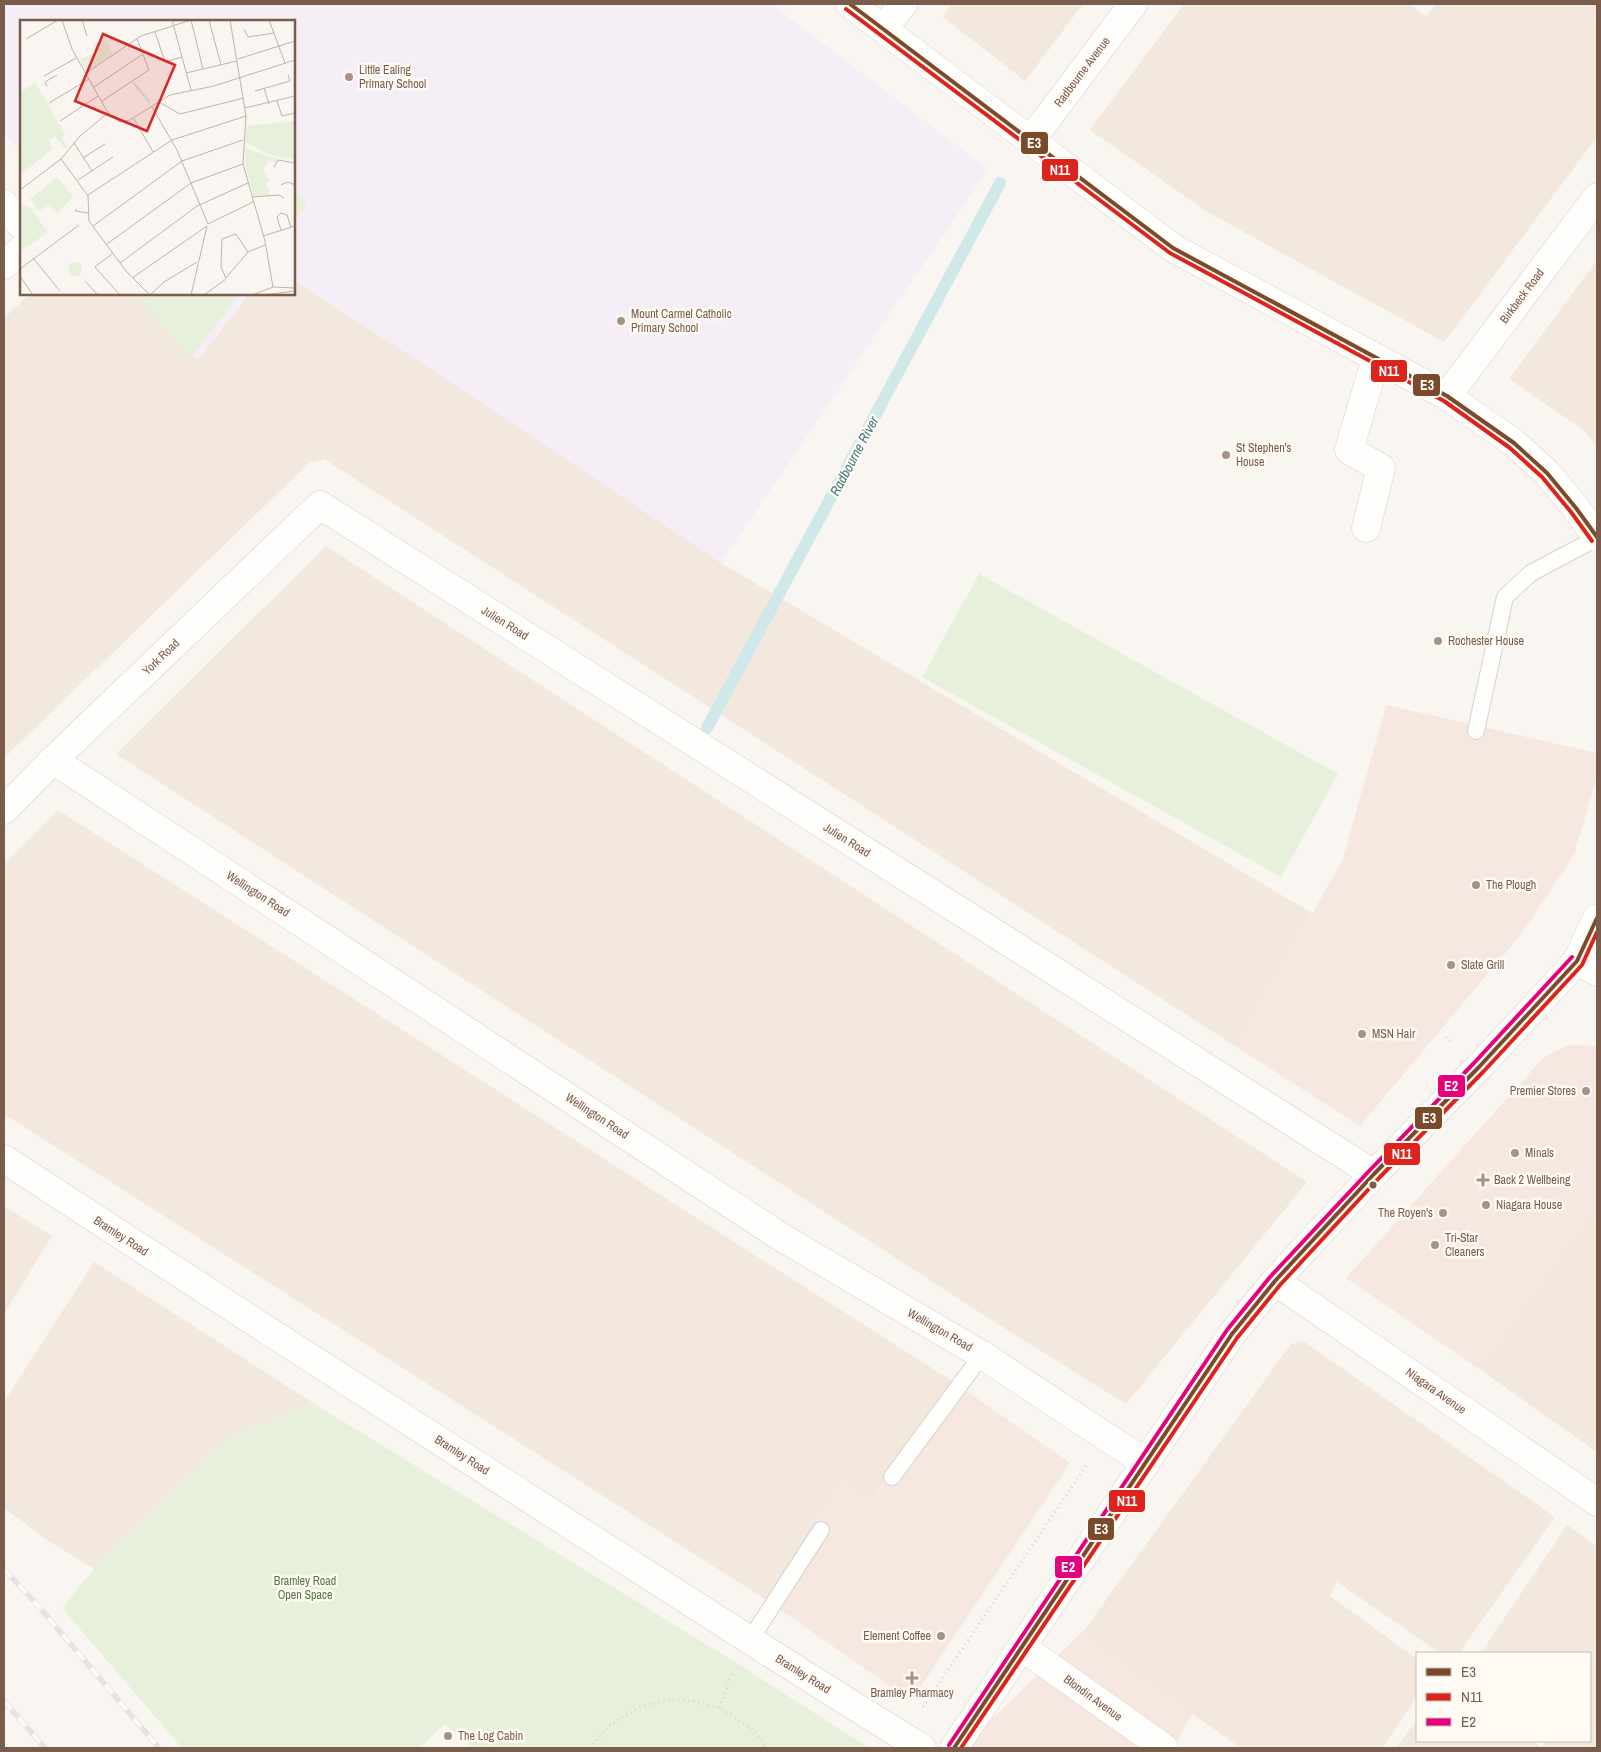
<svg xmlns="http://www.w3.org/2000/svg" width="1601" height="1752" font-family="'Archivo Narrow',sans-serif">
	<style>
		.residential { fill: #f2e8de }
		.commercial { fill: #f6e8e1 }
		.education { fill: #f6eef6 }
		.green { fill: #e7f0db }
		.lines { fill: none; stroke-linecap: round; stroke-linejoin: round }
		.stream { stroke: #d0e8ea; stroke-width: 12 }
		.lane-casing { stroke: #d7d1cb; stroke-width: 18 }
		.street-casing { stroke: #d7d1cb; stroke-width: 29 }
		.secondary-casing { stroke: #d9d2cb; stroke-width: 29 }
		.path { stroke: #dcd5d0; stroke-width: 3; stroke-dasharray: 1 4; stroke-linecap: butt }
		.lane { stroke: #fefefd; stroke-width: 16 }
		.street { stroke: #fefefd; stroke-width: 28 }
		.secondary { stroke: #fefefd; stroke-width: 28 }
		.rail-casing { stroke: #e6e3e7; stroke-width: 5.5 }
		.rail { stroke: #fffaf3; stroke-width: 4; stroke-dasharray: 11; stroke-linecap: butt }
		.bus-1-casing { stroke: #fffaf3; stroke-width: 8 }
		.bus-2-casing { stroke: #fffaf3; stroke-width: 8 }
		.bus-3-casing { stroke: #fffaf3; stroke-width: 8 }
		.bus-1 { stroke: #7a4b2a; stroke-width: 4 }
		.bus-2 { stroke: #dc241f; stroke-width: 4 }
		.bus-3 { stroke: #e5007d; stroke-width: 4 }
		.poi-dot { fill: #a69286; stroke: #fffaf3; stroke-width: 2 }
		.bus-dot { fill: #7a5c4d; stroke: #fffaf3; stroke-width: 2 }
		.labels { text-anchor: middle; stroke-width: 5; stroke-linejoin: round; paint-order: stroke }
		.poi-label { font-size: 12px; fill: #7a5c4d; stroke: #fffaf3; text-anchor: start }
		.street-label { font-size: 12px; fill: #7a5c4d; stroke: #fffaf3 }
		.park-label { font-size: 12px; fill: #537a41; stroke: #fffaf3 }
		.water-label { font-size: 14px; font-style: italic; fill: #437c86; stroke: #fffaf3 }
		.inset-river { fill: none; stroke: #d0e8ea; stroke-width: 2.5 }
		.inset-road { fill: none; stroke: #c2b3aa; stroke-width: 1 }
		.view { fill: #d62828; fill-opacity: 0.15; stroke: #d62828; stroke-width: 2.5 }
		.inset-edge { fill: none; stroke: #7a5c4d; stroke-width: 2.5 }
		.line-badge { stroke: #fffaf3; stroke-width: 2 }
		.badge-label { font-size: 14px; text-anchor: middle; font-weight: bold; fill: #fff }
	</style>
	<rect width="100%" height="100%" fill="#f9f5f0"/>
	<!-- residential -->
	<g class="residential">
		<path d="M 951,4 L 1083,4 L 1025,81 L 943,17 Z"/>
		<path d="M 1184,4 L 1410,4 L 1426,16 L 1436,4 L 1597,4 L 1597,137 L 1444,342 L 1209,213 L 1090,130 Z"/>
		<path d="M 1597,260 L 1597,447 L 1585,431 L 1509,379 Z"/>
		<path d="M 294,280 L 420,362 L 721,563 L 1312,913 L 1235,1046 L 324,459 L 309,463 L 4,758 L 4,318 L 30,294 L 140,294 L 202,355 L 249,294 L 294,294 Z"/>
		<path d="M 326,546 L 1307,1182 L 1126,1404 L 990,1319 L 116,754 Z"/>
		<path d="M 58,810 L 952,1381 L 872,1501 L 843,1481 L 768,1601 L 4,1114 L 4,864 Z"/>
		<path d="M 1597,1204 L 1597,1452 L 1479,1369 Z"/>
		<path d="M 4,1206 L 52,1236 L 4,1314 Z"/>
		<path d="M 94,1262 L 313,1403 L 227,1438 L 94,1569 L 50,1542 L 4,1508 L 4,1402 Z"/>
		<path d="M 1303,1341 L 1555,1517 L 1459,1653 L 1440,1653 L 1337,1582 L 1330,1596 L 1417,1659 L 1417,1697 L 1382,1748 L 1241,1748 L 1089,1642 L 1085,1629 L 1291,1344 Z"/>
		<path d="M 1567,1525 L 1597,1546 L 1597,1748 L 1396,1748 L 1417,1720 L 1417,1741 L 1532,1741 L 1542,1747 L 1546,1741 L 1590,1741 L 1590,1653 L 1481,1653 Z"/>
	</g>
	<!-- commercial -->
	<g class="commercial">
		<path d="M 1386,705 L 1597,753 L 1597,776 L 1574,855 L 1522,933 L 1360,1126 L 1235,1046 L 1342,862 Z"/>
		<path d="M 1568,1045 L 1593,1046 L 1597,1048 L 1597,1204 L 1479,1369 L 1346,1278 L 1544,1057 Z"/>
		<path d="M 952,1381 L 1070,1463 L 911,1701 L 768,1601 L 844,1480 L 873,1501 Z"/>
		<path d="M 1085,1629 L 1089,1642 L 1192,1714 L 1173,1748 L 962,1748 Z"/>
	</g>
	<!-- education -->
	<g class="education">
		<path d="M 4,4 L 771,4 L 988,169 L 721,563 L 420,362 L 294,280 L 294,21 L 21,21 L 21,153 L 4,133 Z"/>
		<path d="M 140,294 L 249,294 L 197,361 Z"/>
	</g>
	<!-- green -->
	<g class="green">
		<path d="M 294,187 L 307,205 L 294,222 Z"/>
		<path d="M 136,294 L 239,294 L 190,359 Z"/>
		<path d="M 979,574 L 1338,774 L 1281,877 L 922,677 Z"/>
		<path d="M 313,1403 L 735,1662 L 869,1748 L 474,1748 L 445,1724 L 419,1748 L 182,1748 L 62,1608 L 94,1569 L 227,1438 Z"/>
	</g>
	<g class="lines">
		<!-- stream -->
		<path class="stream" d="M 707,728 L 1000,183"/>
		<defs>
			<g id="lane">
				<path d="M 1476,731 L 1505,597 L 1531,573 L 1597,538"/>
				<path d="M 892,1477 L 982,1355"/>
				<path d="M 750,1640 L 821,1530"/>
			</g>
			<g id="street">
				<path d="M 883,29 L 903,4"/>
				<path d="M 1031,140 L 1133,4"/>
				<path d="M 4,204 L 21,225"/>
				<path d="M 4,265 L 21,250"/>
				<path d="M 1447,396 L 1597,197"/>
				<path d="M 1366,528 L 1381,468 L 1349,450 L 1376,358"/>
				<path d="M 53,760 L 781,1237 L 982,1355 L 1146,1463"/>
				<path d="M 4,810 L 53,760 L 320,505 L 1374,1174"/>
				<path d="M 4,1159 C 184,1277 366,1394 547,1510 C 672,1590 796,1671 922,1748"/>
				<path d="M 1275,1281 L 1597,1502"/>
				<path d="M 1022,1647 L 1164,1748"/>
			</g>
			<g id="secondary">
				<path d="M 850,4 L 1173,248 L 1447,396 L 1514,443 L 1547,473 L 1576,508 L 1597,537"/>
				<path d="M 1577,961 L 1597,972"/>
				<path d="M 954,1748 L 1232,1334 L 1275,1281 L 1374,1174 L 1479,1067 L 1577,961 L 1597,918"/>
			</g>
		</defs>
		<!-- lane casing -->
		<use href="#lane" class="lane-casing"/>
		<!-- street casing -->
		<use href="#street" class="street-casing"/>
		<!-- secondary casing -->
		<use href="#secondary" class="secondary-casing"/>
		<!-- path -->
		<g class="path">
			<path d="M 1446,1037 L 1453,1044"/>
			<path d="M 923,1707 L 1086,1466"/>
			<path d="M 720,1708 L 732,1671"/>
			<path d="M 590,1748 L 608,1726 L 640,1707 L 666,1700 L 691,1701 L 720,1708 L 752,1729 L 767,1748"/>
		</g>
		<!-- lane -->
		<use href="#lane" class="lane"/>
		<!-- street -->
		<use href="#street" class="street"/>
		<!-- secondary -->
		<use href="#secondary" class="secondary"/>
		<defs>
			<g id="rail">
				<path d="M 4,1569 L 40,1608 L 159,1748"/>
				<path d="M 4,1701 L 45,1748"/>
			</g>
		</defs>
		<!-- rail casing -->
		<use href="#rail" class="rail-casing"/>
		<!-- rail -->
		<use href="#rail" class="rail"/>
		<defs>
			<g id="bus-1">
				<path d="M 850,4 L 1173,248 L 1447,396 L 1514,443 L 1547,473 L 1576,508 L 1597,537"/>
				<path d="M 954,1748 L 1232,1334 L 1275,1281 L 1374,1174 L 1479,1067 L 1577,961 L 1597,918"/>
			</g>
			<g id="bus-2">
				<path d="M 846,9 L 1170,253 L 1444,401 L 1510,448 L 1542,477 L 1571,512 L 1592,541"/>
				<path d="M 961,1748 L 1237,1338 L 1280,1285 L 1379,1178 L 1484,1071 L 1582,965 L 1597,932"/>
			</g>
			<path id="bus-3" d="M 949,1745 L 1227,1330 L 1270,1277 L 1370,1170 L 1474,1063 L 1572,957"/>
		</defs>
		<!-- bus-1 casing -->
		<use href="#bus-1" class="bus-1-casing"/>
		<!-- bus-2 casing -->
		<use href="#bus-2" class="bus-2-casing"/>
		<!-- bus-3 casing -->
		<use href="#bus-3" class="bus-3-casing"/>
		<!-- bus-1 -->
		<use href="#bus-1" class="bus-1"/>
		<!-- bus-2 -->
		<use href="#bus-2" class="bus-2"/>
		<!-- bus-3 -->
		<use href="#bus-3" class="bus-3"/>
	</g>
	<!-- markers -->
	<g class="poi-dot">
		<circle cx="349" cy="77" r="5"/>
		<circle cx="621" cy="321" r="5"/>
		<circle cx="1226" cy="455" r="5"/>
		<circle cx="1438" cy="641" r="5"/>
		<circle cx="1476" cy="885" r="5"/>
		<circle cx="1451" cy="965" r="5"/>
		<circle cx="1362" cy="1034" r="5"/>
		<circle cx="1586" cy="1091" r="5"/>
		<circle cx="1515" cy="1153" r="5"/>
		<path d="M1480.5 1172.5h5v5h5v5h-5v5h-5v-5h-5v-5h5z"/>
		<circle cx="1486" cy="1205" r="5"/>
		<circle cx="1443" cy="1213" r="5"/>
		<circle cx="1435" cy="1245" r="5"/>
		<circle cx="941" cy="1636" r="5"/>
		<path d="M909.5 1670.5h5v5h5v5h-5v5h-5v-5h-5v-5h5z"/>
		<circle cx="448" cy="1736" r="5"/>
	</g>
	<circle class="bus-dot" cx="1373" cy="1185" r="4.5"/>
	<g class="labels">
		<!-- poi labels -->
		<g class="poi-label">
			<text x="359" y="74">Little Ealing<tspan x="359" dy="14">Primary School</tspan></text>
			<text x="631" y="318">Mount Carmel Catholic<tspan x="631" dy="14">Primary School</tspan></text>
			<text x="1236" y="452">St Stephen's<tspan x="1236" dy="14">House</tspan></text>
			<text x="1448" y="645">Rochester House</text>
			<text x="1486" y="889">The Plough</text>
			<text x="1461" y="969">Slate Grill</text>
			<text x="1372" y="1038">MSN Hair</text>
			<text x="1576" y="1095" text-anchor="end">Premier Stores</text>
			<text x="1525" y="1157">Minals</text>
			<text x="1494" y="1184">Back 2 Wellbeing</text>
			<text x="1496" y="1209">Niagara House</text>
			<text x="1433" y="1217" text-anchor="end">The Royen's</text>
			<text x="1445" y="1242">Tri-Star<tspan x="1445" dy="14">Cleaners</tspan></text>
			<text x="931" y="1640" text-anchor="end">Element Coffee</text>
			<text x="912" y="1697" text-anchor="middle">Bramley Pharmacy</text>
			<text x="458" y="1740">The Log Cabin</text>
		</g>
		<!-- street labels -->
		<g class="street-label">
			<text transform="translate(1082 72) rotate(-53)" y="4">Radbourne Avenue</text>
			<text transform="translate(1522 296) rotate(-53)" y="4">Birkbeck Road</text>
			<text transform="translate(505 623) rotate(32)" y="4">Julien Road</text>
			<text transform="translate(161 657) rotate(-44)" y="4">York Road</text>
			<text transform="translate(847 840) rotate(32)" y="4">Julien Road</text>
			<text transform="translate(258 894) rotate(33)" y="4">Wellington Road</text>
			<text transform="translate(597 1116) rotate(33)" y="4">Wellington Road</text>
			<text transform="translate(121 1236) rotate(33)" y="4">Bramley Road</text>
			<text transform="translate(940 1330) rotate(30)" y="4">Wellington Road</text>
			<text transform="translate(1436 1391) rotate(35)" y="4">Niagara Avenue</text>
			<text transform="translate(462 1455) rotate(33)" y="4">Bramley Road</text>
			<text transform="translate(803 1674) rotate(32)" y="4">Bramley Road</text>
			<text transform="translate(1093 1698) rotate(36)" y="4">Blondin Avenue</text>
		</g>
		<!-- park labels -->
		<g class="park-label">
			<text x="305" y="1585">Bramley Road<tspan x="305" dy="14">Open Space</tspan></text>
		</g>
		<!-- water labels -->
		<g class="water-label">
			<text transform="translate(854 456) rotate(-62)" y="5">Radbourne River</text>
		</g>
	</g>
	<!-- overview -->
	<g transform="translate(20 20)">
		<rect width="275" height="275" fill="#f9f5f0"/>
		<path d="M 88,20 L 92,34 L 67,51 L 60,39 L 76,33 L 73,24 ZM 15,62 L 45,114 L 42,118 L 48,127 L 45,129 L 35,116 L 29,121 L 32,129 L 0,155 L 0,73 ZM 275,101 L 275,140 L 251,135 L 225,122 L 227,106 ZM 225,128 L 257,139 L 255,143 L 249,141 L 243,149 L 250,161 L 246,163 L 250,175 L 234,176 L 226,148 ZM 37,157 L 53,177 L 37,193 L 28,185 L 20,192 L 10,179 ZM 3,185 L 10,188 L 28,212 L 3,230 L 0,226 L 0,186 ZM48 249a7 7 0 1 1 14 0a7 7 0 1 1-14 0Z" fill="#e7f0db"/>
		<path class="inset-river" d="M 113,62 L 130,83"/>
		<path class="inset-road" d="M 42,0 L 52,29 L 88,93 L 100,102 L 110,100 L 150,75 L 194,66 L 275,40M 62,0 L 67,16M 152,0 L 171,70M 171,0 L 183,49M 189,0 L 201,45M 210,0 L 226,96 L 223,144 L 245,221 L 253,267M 249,0 L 265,43M 224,9 L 228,17 L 254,13M 135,12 L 145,42 L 162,37M 6,19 L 38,0M 218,39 L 275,21M 66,53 L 121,16 L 171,0M 166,53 L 217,41M 24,56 L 56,38M 27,66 L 25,62 L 37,55M 74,67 L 123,34M 244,68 L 249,84M 235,71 L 270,61 L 268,55M 82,81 L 129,50 L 117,19M 257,81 L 262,96 L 275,93M 139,82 L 160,94 L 224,78M 29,83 L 69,59M 132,87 L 157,130 L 188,204 L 233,182M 225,88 L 275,76M 88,93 L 60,116 L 41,139 L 68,176 L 69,201 L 106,251 L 130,275M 114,99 L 133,132M 40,101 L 78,76M 54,123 L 72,151M 63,138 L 85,124M 254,147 L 258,140 L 275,143M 58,160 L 93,137M 261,165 L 268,162 L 275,165M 0,170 L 41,139M 68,175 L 152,120 L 226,96M 232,177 L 259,175 L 264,178M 57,189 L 55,191 L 68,193M 73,206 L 162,141 L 223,120M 261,210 L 257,197 L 261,193 L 267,195 L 271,207M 243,216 L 275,206M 87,224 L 171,163 L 223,144M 228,232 L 216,214 L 202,219 L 201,247 L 206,258 L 228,232 L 245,225M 93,233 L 75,247 L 100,275M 13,238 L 40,271M 100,243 L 177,186 L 228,163M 0,249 L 59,205M 0,256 L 13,275M 112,258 L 187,206M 65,261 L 78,275M 130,275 L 144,262 L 177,242M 171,275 L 187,206M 184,275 L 206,259M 232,275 L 253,267 L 275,268M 244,275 L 275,271"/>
		<path class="view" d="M 83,14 L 155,45 L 127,111 L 55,81 Z"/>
		<rect width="275" height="275" class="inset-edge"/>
	</g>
	<g class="line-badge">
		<rect x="1020" y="131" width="29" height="24" rx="5" fill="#7a4b2a"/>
		<rect x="1041" y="158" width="38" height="24" rx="5" fill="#dc241f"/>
		<rect x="1370" y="359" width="38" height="24" rx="5" fill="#dc241f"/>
		<rect x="1412" y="373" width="29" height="24" rx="5" fill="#7a4b2a"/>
		<rect x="1437" y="1074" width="29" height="24" rx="5" fill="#e5007d"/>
		<rect x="1414" y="1106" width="29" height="24" rx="5" fill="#7a4b2a"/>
		<rect x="1383" y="1142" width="38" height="24" rx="5" fill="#dc241f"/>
		<rect x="1108" y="1489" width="38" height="24" rx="5" fill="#dc241f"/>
		<rect x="1087" y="1517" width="28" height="24" rx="5" fill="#7a4b2a"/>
		<rect x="1054" y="1555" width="29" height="24" rx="5" fill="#e5007d"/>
	</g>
	<g class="badge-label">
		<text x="1034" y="148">E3</text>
		<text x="1060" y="175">N11</text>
		<text x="1389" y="376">N11</text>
		<text x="1427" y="390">E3</text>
		<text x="1451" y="1091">E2</text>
		<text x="1429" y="1123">E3</text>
		<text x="1402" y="1159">N11</text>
		<text x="1127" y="1506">N11</text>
		<text x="1101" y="1534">E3</text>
		<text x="1068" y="1572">E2</text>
	</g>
	<!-- border -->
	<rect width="1601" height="1752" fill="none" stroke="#7a5c4d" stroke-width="10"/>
	<!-- legend -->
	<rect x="1416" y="1652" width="175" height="90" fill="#fffaf3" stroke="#cabbb1"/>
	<rect x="1426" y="1668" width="25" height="8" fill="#7a4b2a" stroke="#cabbb1"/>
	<text x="1461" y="1677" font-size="15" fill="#7a5c4d">E3</text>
	<rect x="1426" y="1693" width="25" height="8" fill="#dc241f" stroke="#cabbb1"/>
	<text x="1461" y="1702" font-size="15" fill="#7a5c4d">N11</text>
	<rect x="1426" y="1718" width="25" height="8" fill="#e5007d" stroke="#cabbb1"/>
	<text x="1461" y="1727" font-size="15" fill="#7a5c4d">E2</text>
</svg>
